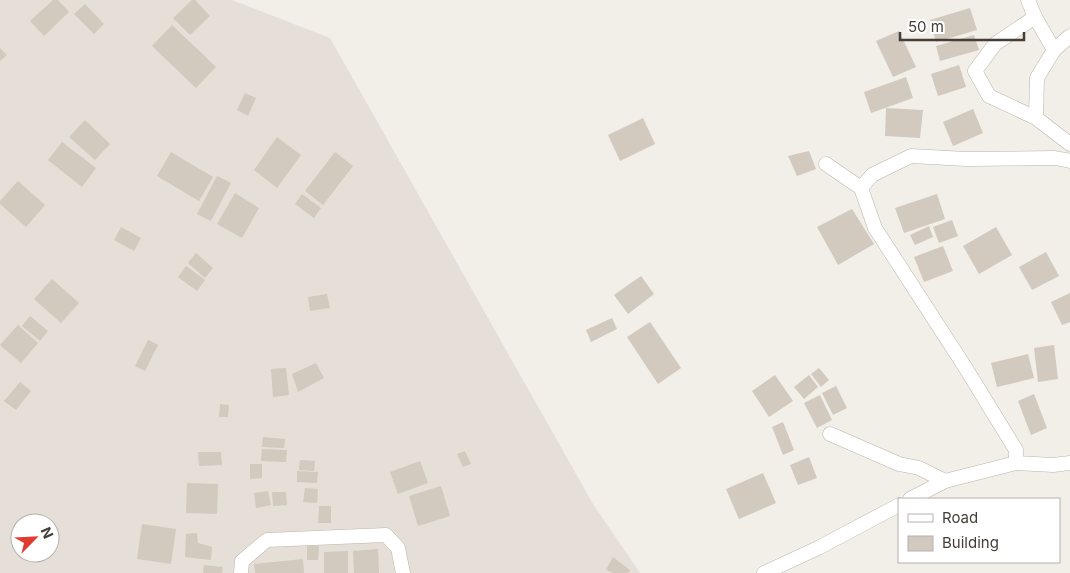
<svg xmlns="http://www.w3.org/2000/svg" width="1070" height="573" font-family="Inter,sans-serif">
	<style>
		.residential { fill: #e5dfd7; fill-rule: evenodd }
		.building { fill: #d2c9bf }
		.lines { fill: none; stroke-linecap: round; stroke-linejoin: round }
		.street-casing { stroke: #bcb5ab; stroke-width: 15 }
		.street { stroke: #fff; stroke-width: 14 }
	</style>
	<rect width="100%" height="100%" fill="#f2eee8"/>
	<!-- residential -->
	<path class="residential" d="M 0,0 L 232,0 L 330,38 L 593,504 L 640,573 L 0,573 ZM 20,523 L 50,523 L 50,553 L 20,553 Z"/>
	<!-- building -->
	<g class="building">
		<path d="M 53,0 L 58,0 L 69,12 L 44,36 L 30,21 Z"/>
		<path d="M 192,0 L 195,0 L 210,16 L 190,35 L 173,18 Z"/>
		<path d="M 85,4 L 104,24 L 94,34 L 74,14 Z"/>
		<path d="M 970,8 L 977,30 L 936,42 L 930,20 Z"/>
		<path d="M 172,25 L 216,67 L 196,88 L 152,46 Z"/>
		<path d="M 899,31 L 916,67 L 893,77 L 876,41 Z"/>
		<path d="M 974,35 L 979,50 L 940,61 L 936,46 Z"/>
		<path d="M 0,48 L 7,55 L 0,61 Z"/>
		<path d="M 959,65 L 966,87 L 938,96 L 931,74 Z"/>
		<path d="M 906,77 L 913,98 L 871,113 L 864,92 Z"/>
		<path d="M 245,93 L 256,98 L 248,116 L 237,110 Z"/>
		<path d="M 886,108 L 923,110 L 920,138 L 885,136 Z"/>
		<path d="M 973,109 L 983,133 L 953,146 L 943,122 Z"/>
		<path d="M 643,118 L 655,144 L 620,161 L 608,135 Z"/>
		<path d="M 85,120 L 110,144 L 95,160 L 69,137 Z"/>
		<path d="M 277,137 L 301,155 L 277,188 L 254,170 Z"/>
		<path d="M 62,142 L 96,168 L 82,187 L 48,160 Z"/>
		<path d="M 809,151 L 816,169 L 797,176 L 788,156 Z"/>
		<path d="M 171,152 L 213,177 L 199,201 L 157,176 Z"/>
		<path d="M 335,152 L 353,166 L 323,205 L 305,191 Z"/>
		<path d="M 217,176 L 231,183 L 211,221 L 197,214 Z"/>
		<path d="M 18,181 L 45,205 L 26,227 L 0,204 L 0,201 Z"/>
		<path d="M 235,193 L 259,208 L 242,238 L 217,224 Z"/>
		<path d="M 302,194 L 321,208 L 314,218 L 295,204 Z"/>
		<path d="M 937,194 L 945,219 L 904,233 L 895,208 Z"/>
		<path d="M 852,209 L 874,244 L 838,265 L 817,227 Z"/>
		<path d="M 952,220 L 958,236 L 939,243 L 933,227 Z"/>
		<path d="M 929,226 L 933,237 L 915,245 L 910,235 Z"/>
		<path d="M 121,227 L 141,238 L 134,251 L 114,240 Z"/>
		<path d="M 996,227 L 1012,255 L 979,274 L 963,246 Z"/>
		<path d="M 943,246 L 953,271 L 924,282 L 914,257 Z"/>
		<path d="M 1046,252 L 1059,276 L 1032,290 L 1019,267 Z"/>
		<path d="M 196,253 L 213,268 L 205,278 L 188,263 Z"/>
		<path d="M 186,266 L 205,280 L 197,291 L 178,277 Z"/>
		<path d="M 641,276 L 654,294 L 628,314 L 614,295 Z"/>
		<path d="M 52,279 L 79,303 L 61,323 L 34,299 Z"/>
		<path d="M 1070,293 L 1070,322 L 1062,325 L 1051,302 Z"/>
		<path d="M 327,294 L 330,308 L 310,311 L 308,297 Z"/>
		<path d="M 30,316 L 48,331 L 40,341 L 22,326 Z"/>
		<path d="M 612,318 L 617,329 L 591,342 L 586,330 Z"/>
		<path d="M 650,322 L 681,368 L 658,384 L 627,337 Z"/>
		<path d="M 18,325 L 38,343 L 21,363 L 0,345 Z"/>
		<path d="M 148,340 L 158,345 L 145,371 L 135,366 Z"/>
		<path d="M 1054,345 L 1058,379 L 1038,382 L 1034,348 Z"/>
		<path d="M 1028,354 L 1034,378 L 997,387 L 991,363 Z"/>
		<path d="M 316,363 L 324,378 L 298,392 L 292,374 Z"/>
		<path d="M 286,368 L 289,395 L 273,397 L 271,369 Z"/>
		<path d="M 819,368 L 829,380 L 821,387 L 811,374 Z"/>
		<path d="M 775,375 L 793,401 L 769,417 L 752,391 Z"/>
		<path d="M 809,375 L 818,387 L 804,399 L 794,387 Z"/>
		<path d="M 20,382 L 31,391 L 16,410 L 4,401 Z"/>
		<path d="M 836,386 L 847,408 L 833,415 L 822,393 Z"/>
		<path d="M 1034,394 L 1047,428 L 1031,435 L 1018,401 Z"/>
		<path d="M 820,395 L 832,420 L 817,428 L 804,403 Z"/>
		<path d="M 220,404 L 229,405 L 228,417 L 219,417 Z"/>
		<path d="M 783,422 L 794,450 L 783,455 L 772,427 Z"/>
		<path d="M 263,437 L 285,439 L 284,448 L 262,447 Z"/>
		<path d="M 262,449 L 287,450 L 286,462 L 261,461 Z"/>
		<path d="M 465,451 L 471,464 L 463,467 L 457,454 Z"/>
		<path d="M 198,452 L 221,452 L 222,465 L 199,466 Z"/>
		<path d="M 809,457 L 817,478 L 798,485 L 790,465 Z"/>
		<path d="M 300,460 L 315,461 L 314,471 L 299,470 Z"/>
		<path d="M 420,461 L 428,483 L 398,494 L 390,472 Z"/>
		<path d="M 250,464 L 262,464 L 262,478 L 250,479 Z"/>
		<path d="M 297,471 L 318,472 L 317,483 L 297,482 Z"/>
		<path d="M 763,473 L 776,503 L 739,519 L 726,489 Z"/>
		<path d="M 187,483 L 218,484 L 217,514 L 186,513 Z"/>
		<path d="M 441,486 L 450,516 L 418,526 L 409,496 Z"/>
		<path d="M 305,488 L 318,489 L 317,503 L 303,502 Z"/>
		<path d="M 268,491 L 271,505 L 256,508 L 254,493 Z"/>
		<path d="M 272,492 L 286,492 L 287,505 L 273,506 Z"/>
		<path d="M 319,506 L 331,506 L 331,523 L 318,523 Z"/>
		<path d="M 142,524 L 176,529 L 171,564 L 137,559 Z"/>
		<path d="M 197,533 L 198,543 L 212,547 L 211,560 L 185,557 L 186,534 Z"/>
		<path d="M 307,546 L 319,546 L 318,560 L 307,560 Z"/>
		<path d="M 378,549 L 379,573 L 354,573 L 353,551 Z"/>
		<path d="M 348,551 L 348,573 L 324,573 L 324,552 Z"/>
		<path d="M 613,557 L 631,571 L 627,573 L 613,573 L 606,570 Z"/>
		<path d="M 303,559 L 304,573 L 255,573 L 254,564 Z"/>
		<path d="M 204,565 L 223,567 L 222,573 L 203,573 Z"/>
	</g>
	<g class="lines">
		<defs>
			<g id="street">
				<path d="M 1028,0 L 1035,17 L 1054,50"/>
				<path d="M 1035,17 L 995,44 L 975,71 L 989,96 L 1036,118 L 1070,144"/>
				<path d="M 1036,118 L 1037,78 L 1054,50 L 1070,36"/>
				<path d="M 826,164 L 861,188 L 875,228 L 965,367 L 1016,450 L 1016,463"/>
				<path d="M 861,188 L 872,175 L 911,156 L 966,159 L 1055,158 L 1070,161"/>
				<path d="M 830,434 L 899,464 L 919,468 L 945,481"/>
				<path d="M 910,499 L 945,481 L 1016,463 L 1053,465 L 1070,463"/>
				<path d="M 241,573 L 242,561 L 267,540 L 386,535 L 398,548 L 403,573"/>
				<path d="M 764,573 L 818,548 L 899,505"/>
			</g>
		</defs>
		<!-- street casing -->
		<use href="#street" class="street-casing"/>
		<!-- street -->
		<use href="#street" class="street"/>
	</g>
	<!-- legend -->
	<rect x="898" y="498" width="162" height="65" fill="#ffffff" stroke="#b4b2af"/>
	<rect x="908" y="514" width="25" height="8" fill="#ffffff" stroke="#b4b2af"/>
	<text x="942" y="523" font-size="15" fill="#443e37">Road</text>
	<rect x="908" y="536" width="25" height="15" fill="#d2c9bf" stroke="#b4b2af"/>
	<text x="942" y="548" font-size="15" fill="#443e37">Building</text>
	<!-- north arrow -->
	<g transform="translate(35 538) rotate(66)"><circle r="24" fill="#ffffff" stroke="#b4b2af"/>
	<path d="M0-4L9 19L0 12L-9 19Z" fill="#e03b31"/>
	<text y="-8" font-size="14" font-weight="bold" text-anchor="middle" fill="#443e37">N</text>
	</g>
	<!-- scale -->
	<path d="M900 32v8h124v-8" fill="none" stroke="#443e37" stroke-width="2.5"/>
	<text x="908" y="32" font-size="15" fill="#443e37" stroke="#ffffff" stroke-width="4" paint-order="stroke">50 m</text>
</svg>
